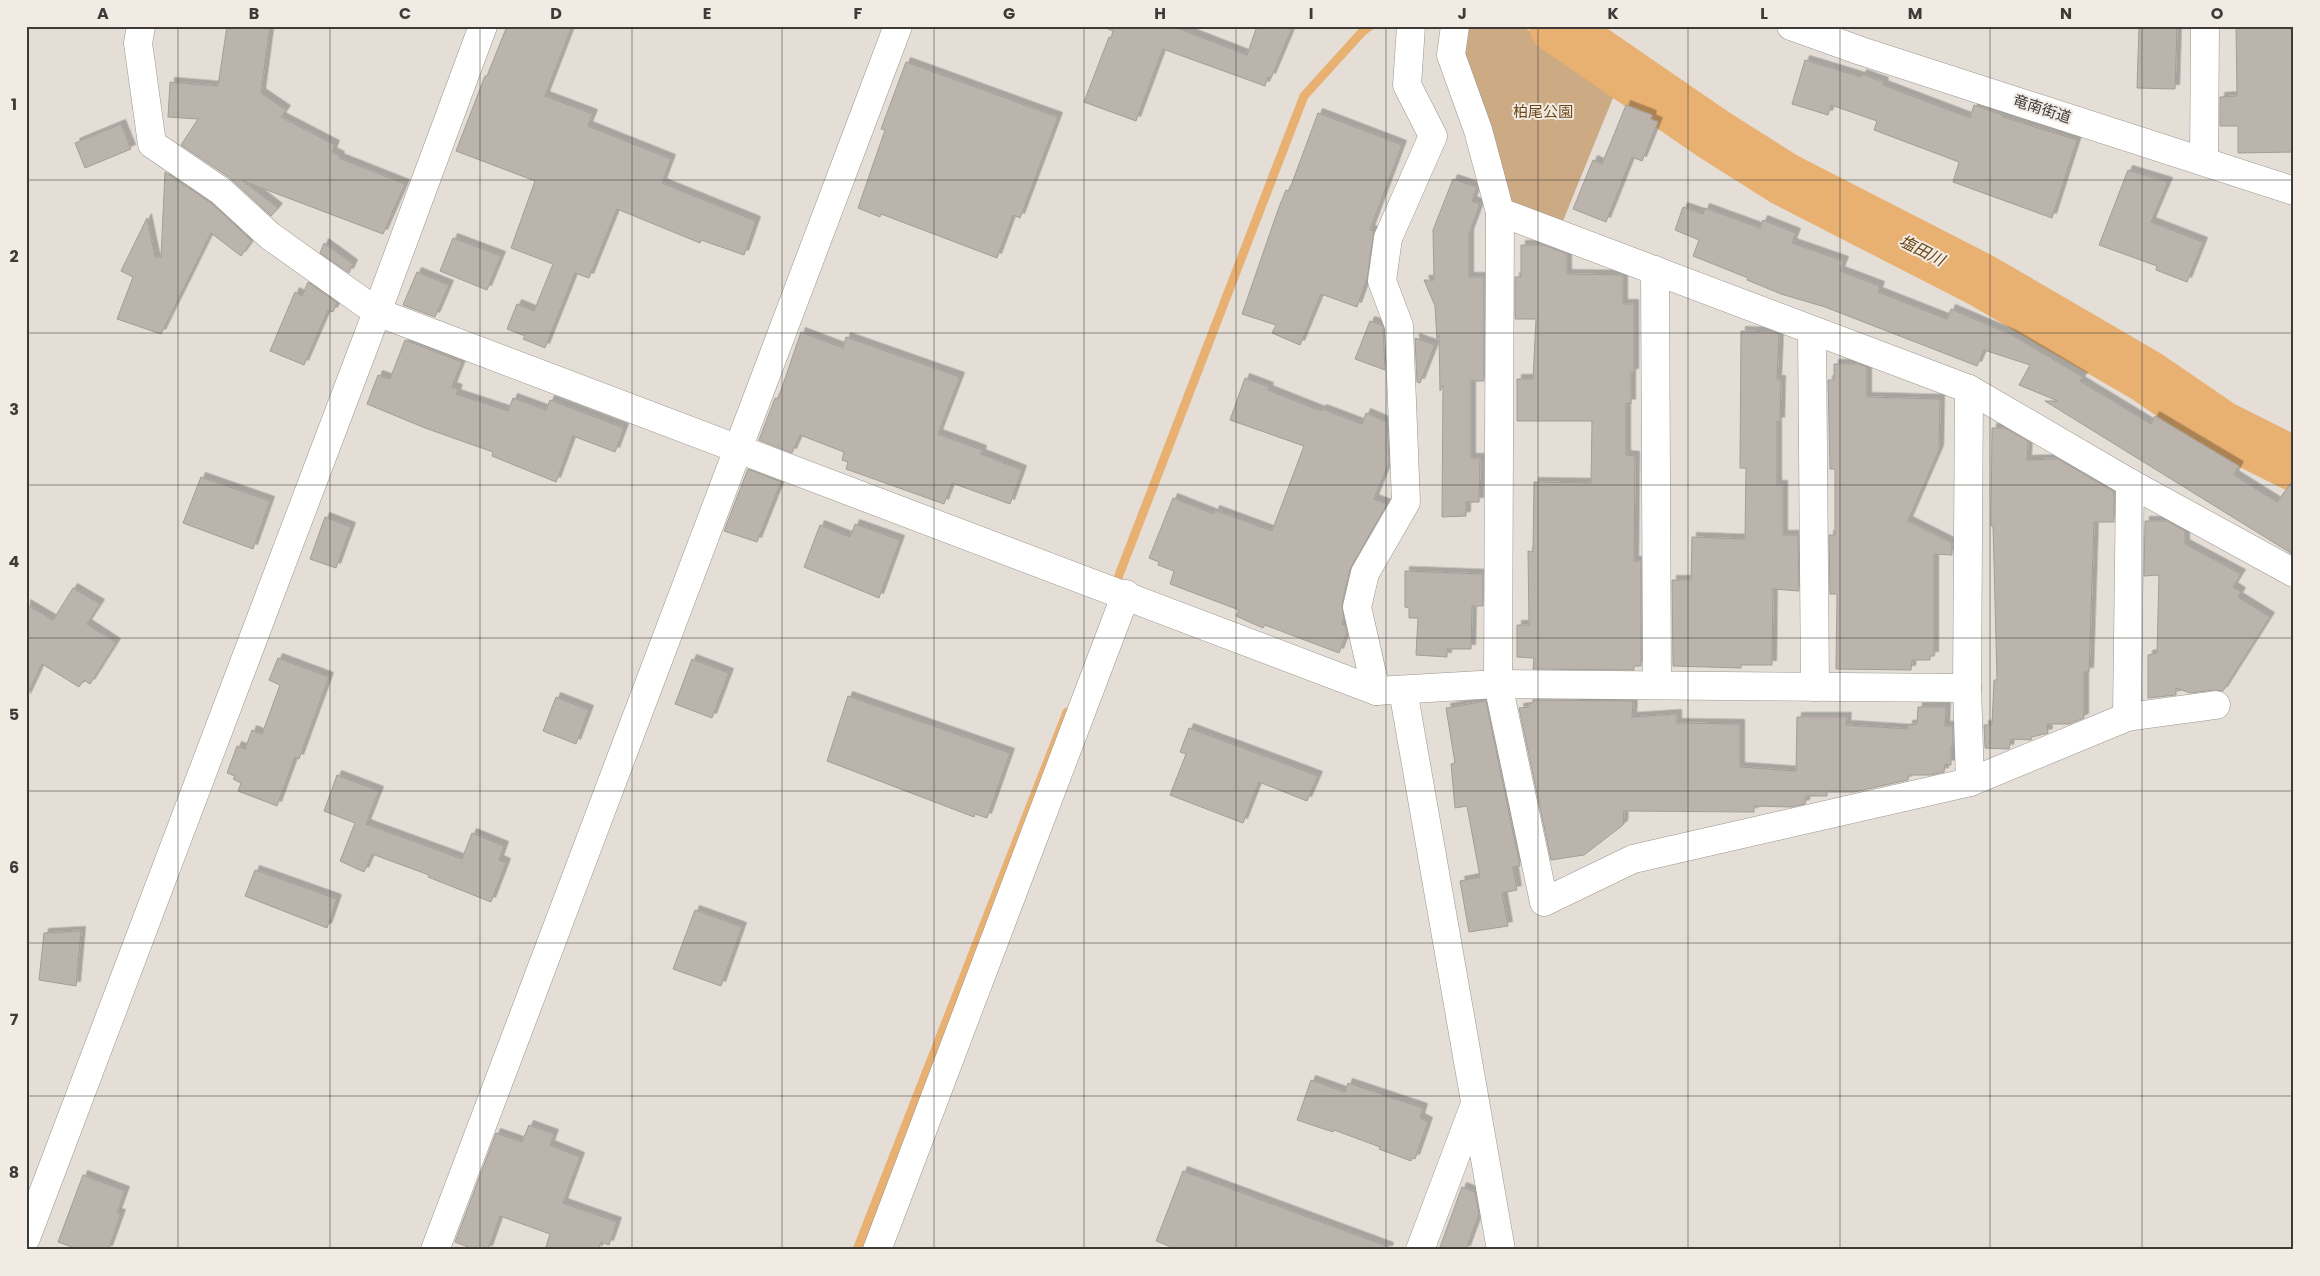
<svg xmlns="http://www.w3.org/2000/svg" width="2320" height="1276" font-family="Poppins,'Noto Sans JP',sans-serif">
	<style>
		.green { fill: #ccaa84 }
		.lines { fill: none; stroke-linecap: round; stroke-linejoin: round }
		.stream { stroke: #e8b171; stroke-width: 9 }
		.river { stroke: #e8b171; stroke-width: 54 }
		.building { fill: #bab4ad; stroke: #a39d97; filter: url(#shadow) }
		.minor-casing { stroke: #9a958e; stroke-width: 29 }
		.minor { stroke: #fff; stroke-width: 28 }
		.grid { fill: none; stroke: #3d3a38; stroke-width: 1; stroke-opacity: 0.55 }
		.labels { text-anchor: middle; stroke-width: 4; stroke-linejoin: round; paint-order: stroke }
		.street-label { font-size: 15px; fill: #3d3a38; stroke: #f2ebe4 }
		.park-label { font-size: 15px; fill: #6c4817; stroke: #f2ebe4 }
		.water-label { font-size: 16px; font-style: italic; fill: #684412; stroke: #f2ebe4 }
		.neatline { fill: none; stroke: #3d3a38; stroke-width: 2 }
		.grid-label { font-size: 16px; text-anchor: middle; font-weight: bold; fill: #3d3a38 }
	</style>
	<defs>
		<filter id="shadow"><feDropShadow dx="4.5" dy="-4.5" stdDeviation="0" flood-color="#0004"/></filter>
	</defs>
	<rect width="100%" height="100%" fill="#e4ded7"/>
	<!-- green -->
	<path class="green" d="M 1468,26 L 1522,26 L 1617,88 L 1563,221 L 1510,205 L 1462,55 Z"/>
	<g class="lines">
		<!-- stream -->
		<g class="stream">
			<path d="M 1114,588 L 1304,96 L 1362,32 L 1370,26"/>
			<path d="M 857,1250 L 1067,712"/>
		</g>
		<!-- river -->
		<path class="river" d="M 1556,26 L 1713,134 L 1784,179 L 1981,280 L 2146,376 L 2222,428 L 2294,464"/>
	</g>
	<!-- building -->
	<g class="building">
		<path d="M 227,26 L 270,26 L 261,93 L 286,110 L 281,117 L 335,145 L 332,152 L 340,156 L 339,158 L 405,184 L 383,234 L 243,181 L 278,208 L 271,216 L 230,178 L 181,145 L 198,119 L 168,117 L 170,82 L 218,86 Z"/>
		<path d="M 507,26 L 572,26 L 545,96 L 593,114 L 588,126 L 671,159 L 662,183 L 756,221 L 744,255 L 701,240 L 700,243 L 617,209 L 589,278 L 575,273 L 545,348 L 523,339 L 525,336 L 507,329 L 517,304 L 534,311 L 553,264 L 511,248 L 535,181 L 456,151 L 485,76 L 487,76 Z"/>
		<path d="M 1109,26 L 1172,26 L 1247,55 L 1257,26 L 1293,26 L 1271,78 L 1268,77 L 1265,86 L 1163,49 L 1136,121 L 1084,102 L 1109,37 L 1111,38 L 1113,31 L 1108,29 Z"/>
		<path d="M 2139,26 L 2177,26 L 2175,89 L 2137,88 Z"/>
		<path d="M 2236,26 L 2294,26 L 2294,152 L 2238,153 L 2238,126 L 2220,126 L 2220,97 L 2237,96 Z"/>
		<path d="M 1805,60 L 1861,77 L 1862,74 L 1884,82 L 1883,85 L 1970,118 L 1974,105 L 2003,115 L 2003,117 L 2077,140 L 2052,218 L 1953,182 L 1959,162 L 1874,130 L 1877,121 L 1831,105 L 1828,115 L 1792,104 Z"/>
		<path d="M 906,62 L 1058,117 L 1020,218 L 1013,215 L 997,258 L 881,214 L 880,217 L 858,208 L 885,130 L 881,129 Z"/>
		<path d="M 1626,105 L 1652,115 L 1651,119 L 1658,122 L 1642,161 L 1632,157 L 1606,222 L 1573,209 L 1593,160 L 1602,164 Z"/>
		<path d="M 1318,113 L 1402,145 L 1370,230 L 1374,231 L 1367,279 L 1357,307 L 1321,294 L 1300,345 L 1272,333 L 1276,325 L 1242,314 L 1279,207 L 1286,190 L 1289,191 Z"/>
		<path d="M 121,124 L 131,149 L 85,168 L 75,143 Z"/>
		<path d="M 2128,170 L 2168,182 L 2151,222 L 2203,242 L 2187,282 L 2156,270 L 2157,266 L 2099,245 Z"/>
		<path d="M 165,172 L 211,203 L 252,241 L 241,256 L 211,233 L 161,334 L 117,319 L 133,277 L 121,271 L 147,218 L 155,257 L 161,257 Z"/>
		<path d="M 1453,179 L 1477,187 L 1472,201 L 1480,204 L 1469,234 L 1469,277 L 1484,277 L 1484,381 L 1471,381 L 1471,458 L 1480,458 L 1479,502 L 1466,502 L 1466,516 L 1442,517 L 1443,385 L 1440,391 L 1439,335 L 1437,340 L 1435,306 L 1424,280 L 1434,280 L 1433,230 Z"/>
		<path d="M 1683,207 L 1703,214 L 1705,208 L 1760,228 L 1763,220 L 1796,233 L 1792,243 L 1844,261 L 1840,271 L 1880,286 L 1878,292 L 1947,319 L 1951,309 L 2012,335 L 2083,377 L 2080,381 L 2151,424 L 2155,416 L 2239,466 L 2234,475 L 2277,502 L 2294,479 L 2294,555 L 2045,401 L 2058,401 L 2019,385 L 2030,365 L 1984,350 L 1977,366 L 1825,307 L 1781,294 L 1747,280 L 1748,278 L 1693,256 L 1699,240 L 1675,230 Z"/>
		<path d="M 453,238 L 501,256 L 487,290 L 440,271 Z"/>
		<path d="M 324,243 L 353,264 L 349,273 L 320,253 Z"/>
		<path d="M 1521,245 L 1544,245 L 1567,254 L 1567,274 L 1623,275 L 1623,304 L 1634,304 L 1634,373 L 1631,373 L 1631,404 L 1626,403 L 1626,455 L 1635,456 L 1634,561 L 1641,561 L 1641,666 L 1634,666 L 1634,670 L 1533,669 L 1534,658 L 1517,657 L 1517,625 L 1529,625 L 1528,551 L 1533,552 L 1534,482 L 1591,483 L 1592,421 L 1517,421 L 1517,379 L 1533,379 L 1536,319 L 1515,319 L 1515,277 L 1521,277 Z"/>
		<path d="M 417,272 L 449,285 L 435,317 L 403,305 Z"/>
		<path d="M 308,282 L 337,303 L 333,312 L 328,310 L 304,365 L 270,351 L 295,292 L 302,296 Z"/>
		<path d="M 1370,321 L 1382,325 L 1383,329 L 1385,370 L 1355,359 Z"/>
		<path d="M 1741,331 L 1773,332 L 1779,334 L 1777,380 L 1781,380 L 1780,422 L 1777,421 L 1777,485 L 1783,485 L 1783,535 L 1798,535 L 1799,591 L 1773,589 L 1772,665 L 1741,665 L 1741,668 L 1673,666 L 1672,580 L 1691,580 L 1692,537 L 1745,539 L 1746,468 L 1740,468 Z"/>
		<path d="M 801,332 L 843,348 L 846,337 L 960,377 L 938,434 L 982,450 L 981,454 L 1022,470 L 1010,504 L 952,483 L 944,504 L 846,469 L 848,462 L 842,460 L 844,452 L 800,435 L 792,453 L 759,440 L 775,398 L 778,399 Z"/>
		<path d="M 1415,338 L 1435,345 L 1420,383 L 1417,382 Z"/>
		<path d="M 405,340 L 462,362 L 452,387 L 458,389 L 456,394 L 508,411 L 513,398 L 546,410 L 550,400 L 624,428 L 615,452 L 573,436 L 556,482 L 492,456 L 493,452 L 425,428 L 367,404 L 378,375 L 390,379 Z"/>
		<path d="M 1834,364 L 1859,364 L 1867,367 L 1867,397 L 1940,399 L 1939,450 L 1908,521 L 1952,543 L 1952,555 L 1934,554 L 1934,656 L 1930,656 L 1930,660 L 1912,660 L 1911,670 L 1836,669 L 1837,594 L 1830,594 L 1829,535 L 1835,535 L 1835,469 L 1830,469 L 1828,380 L 1834,380 Z"/>
		<path d="M 1245,378 L 1269,387 L 1268,390 L 1321,411 L 1322,409 L 1362,424 L 1366,413 L 1387,422 L 1389,462 L 1374,499 L 1387,504 L 1350,569 L 1342,604 L 1344,619 L 1342,624 L 1345,625 L 1347,632 L 1339,653 L 1265,625 L 1263,628 L 1236,616 L 1239,610 L 1170,584 L 1174,571 L 1158,565 L 1159,562 L 1149,558 L 1173,498 L 1214,514 L 1215,510 L 1272,531 L 1304,446 L 1230,420 Z"/>
		<path d="M 1992,428 L 2005,428 L 2028,441 L 2027,460 L 2058,459 L 2113,491 L 2114,495 L 2114,522 L 2094,522 L 2089,672 L 2084,672 L 2084,718 L 2069,724 L 2047,724 L 2048,733 L 2032,737 L 2031,740 L 2011,739 L 2009,749 L 1985,748 L 1984,725 L 1992,725 L 1994,680 L 1997,680 L 1994,562 L 1993,526 L 1991,526 Z"/>
		<path d="M 748,469 L 781,482 L 757,542 L 724,531 Z"/>
		<path d="M 201,477 L 270,501 L 253,549 L 183,523 Z"/>
		<path d="M 325,517 L 351,527 L 336,568 L 310,559 Z"/>
		<path d="M 2145,521 L 2167,521 L 2185,531 L 2185,544 L 2241,574 L 2233,587 L 2241,592 L 2238,597 L 2270,617 L 2223,691 L 2214,690 L 2190,693 L 2176,688 L 2176,695 L 2148,698 L 2148,655 L 2157,653 L 2159,575 L 2144,576 Z"/>
		<path d="M 855,524 L 900,540 L 879,598 L 804,567 L 820,525 L 850,537 Z"/>
		<path d="M 1405,571 L 1483,574 L 1483,606 L 1472,606 L 1471,649 L 1447,649 L 1447,657 L 1416,655 L 1418,618 L 1409,618 L 1409,608 L 1405,607 Z"/>
		<path d="M 73,588 L 100,604 L 87,624 L 116,643 L 90,684 L 84,680 L 79,687 L 42,664 L 26,698 L 26,604 L 53,620 Z"/>
		<path d="M 278,658 L 329,677 L 299,759 L 295,757 L 277,806 L 238,791 L 241,783 L 233,779 L 235,776 L 227,773 L 237,746 L 245,749 L 252,730 L 262,734 L 280,685 L 269,680 Z"/>
		<path d="M 692,659 L 729,673 L 712,718 L 675,704 Z"/>
		<path d="M 848,696 L 1010,753 L 987,818 L 975,814 L 974,817 L 827,761 Z"/>
		<path d="M 556,697 L 589,710 L 576,744 L 543,731 Z"/>
		<path d="M 1533,700 L 1633,701 L 1632,717 L 1677,714 L 1677,723 L 1740,724 L 1740,767 L 1796,771 L 1797,717 L 1847,717 L 1846,725 L 1908,729 L 1908,725 L 1917,724 L 1918,707 L 1946,707 L 1945,726 L 1953,726 L 1953,746 L 1951,746 L 1951,765 L 1945,764 L 1944,772 L 1931,775 L 1909,775 L 1908,780 L 1854,792 L 1827,792 L 1827,796 L 1806,796 L 1805,804 L 1791,807 L 1754,806 L 1754,812 L 1624,811 L 1623,825 L 1584,855 L 1551,860 L 1519,708 L 1529,707 L 1529,703 L 1533,703 Z"/>
		<path d="M 1486,701 L 1520,866 L 1513,867 L 1517,890 L 1502,893 L 1508,926 L 1469,932 L 1460,881 L 1480,877 L 1467,806 L 1455,808 L 1451,764 L 1455,763 L 1446,708 Z"/>
		<path d="M 1189,728 L 1318,776 L 1307,801 L 1259,782 L 1243,823 L 1170,795 L 1186,754 L 1180,752 Z"/>
		<path d="M 337,775 L 379,791 L 366,824 L 462,859 L 472,833 L 504,846 L 499,860 L 506,863 L 491,902 L 428,877 L 429,875 L 372,854 L 364,872 L 340,861 L 355,823 L 324,811 Z"/>
		<path d="M 255,870 L 337,899 L 327,928 L 245,896 Z"/>
		<path d="M 695,910 L 742,927 L 721,986 L 673,969 Z"/>
		<path d="M 81,931 L 76,986 L 39,980 L 44,933 Z"/>
		<path d="M 1311,1080 L 1345,1092 L 1348,1083 L 1423,1108 L 1420,1118 L 1428,1122 L 1415,1159 L 1412,1158 L 1411,1161 L 1379,1149 L 1380,1147 L 1334,1130 L 1333,1132 L 1297,1120 Z"/>
		<path d="M 529,1125 L 554,1134 L 550,1145 L 580,1157 L 563,1203 L 617,1222 L 609,1245 L 601,1242 L 598,1250 L 545,1250 L 550,1234 L 500,1216 L 488,1250 L 476,1250 L 455,1242 L 496,1133 L 522,1142 Z"/>
		<path d="M 1183,1171 L 1389,1247 L 1388,1250 L 1179,1250 L 1156,1241 Z"/>
		<path d="M 83,1175 L 125,1191 L 117,1213 L 121,1214 L 108,1250 L 80,1250 L 58,1242 Z"/>
		<path d="M 1462,1187 L 1475,1192 L 1479,1214 L 1466,1250 L 1439,1250 Z"/>
	</g>
	<g class="lines">
		<defs>
			<g id="minor">
				<path d="M 141,26 L 138,43 L 152,144 L 221,191 L 270,236 L 377,312 L 1376,691 L 1498,684 L 1967,688 L 1969,389 L 1500,212 L 1478,130 L 1451,55 L 1455,26"/>
				<path d="M 1791,26 L 1861,51 L 2294,191"/>
				<path d="M 2204,161 L 2205,26"/>
				<path d="M 1500,212 L 1498,684 L 1544,902 L 1633,859 L 1970,782 L 2127,717 L 2216,705"/>
				<path d="M 1655,270 L 1657,685"/>
				<path d="M 1812,331 L 1815,687"/>
				<path d="M 1969,389 L 2130,483 L 2294,573"/>
				<path d="M 1967,688 L 1970,782"/>
				<path d="M 1403,690 L 1501,1250"/>
				<path d="M 1376,691 L 1357,607 L 1365,573 L 1406,502 L 1399,326 L 1382,281 L 1388,238 L 1433,136 L 1407,85 L 1411,26"/>
				<path d="M 2127,717 L 2130,483"/>
				<path d="M 26,1238 L 377,312 L 483,26"/>
				<path d="M 435,1250 L 898,26"/>
				<path d="M 877,1250 L 1126,594"/>
				<path d="M 1420,1250 L 1475,1104"/>
			</g>
		</defs>
		<!-- minor casing -->
		<use href="#minor" class="minor-casing"/>
		<!-- minor -->
		<use href="#minor" class="minor"/>
	</g>
	<!-- grid -->
	<path class="grid" d="M 178,26 L 178,1250M 330,26 L 330,1250M 480,26 L 480,1250M 632,26 L 632,1250M 782,26 L 782,1250M 934,26 L 934,1250M 1084,26 L 1084,1250M 1236,26 L 1236,1250M 1386,26 L 1386,1250M 1538,26 L 1538,1250M 1688,26 L 1688,1250M 1840,26 L 1840,1250M 1990,26 L 1990,1250M 2142,26 L 2142,1250M 26,180 L 2294,180M 26,333 L 2294,333M 26,485 L 2294,485M 26,638 L 2294,638M 26,791 L 2294,791M 26,943 L 2294,943M 26,1096 L 2294,1096"/>
	<g class="labels">
		<!-- street labels -->
		<g class="street-label">
			<text transform="translate(2042 109) rotate(18)" y="5">竜南街道</text>
		</g>
		<!-- park labels -->
		<g class="park-label">
			<text x="1543" y="117">柏尾公園</text>
		</g>
		<!-- water labels -->
		<g class="water-label">
			<text transform="translate(1922 250) rotate(27)" y="6">塩田川</text>
		</g>
	</g>
	<!-- border -->
	<rect width="2320" height="1276" fill="none" stroke="#f2ebe4" stroke-width="55"/>
	<rect x="28" y="28" width="2264" height="1220" class="neatline"/>
	<g class="grid-label">
		<text x="103" y="19">A</text>
		<text x="254" y="19">B</text>
		<text x="405" y="19">C</text>
		<text x="556" y="19">D</text>
		<text x="707" y="19">E</text>
		<text x="858" y="19">F</text>
		<text x="1009" y="19">G</text>
		<text x="1160" y="19">H</text>
		<text x="1311" y="19">I</text>
		<text x="1462" y="19">J</text>
		<text x="1613" y="19">K</text>
		<text x="1764" y="19">L</text>
		<text x="1915" y="19">M</text>
		<text x="2066" y="19">N</text>
		<text x="2217" y="19">O</text>
		<text x="14" y="110">1</text>
		<text x="14" y="262">2</text>
		<text x="14" y="415">3</text>
		<text x="14" y="567">4</text>
		<text x="14" y="720">5</text>
		<text x="14" y="873">6</text>
		<text x="14" y="1025">7</text>
		<text x="14" y="1178">8</text>
	</g>
</svg>
